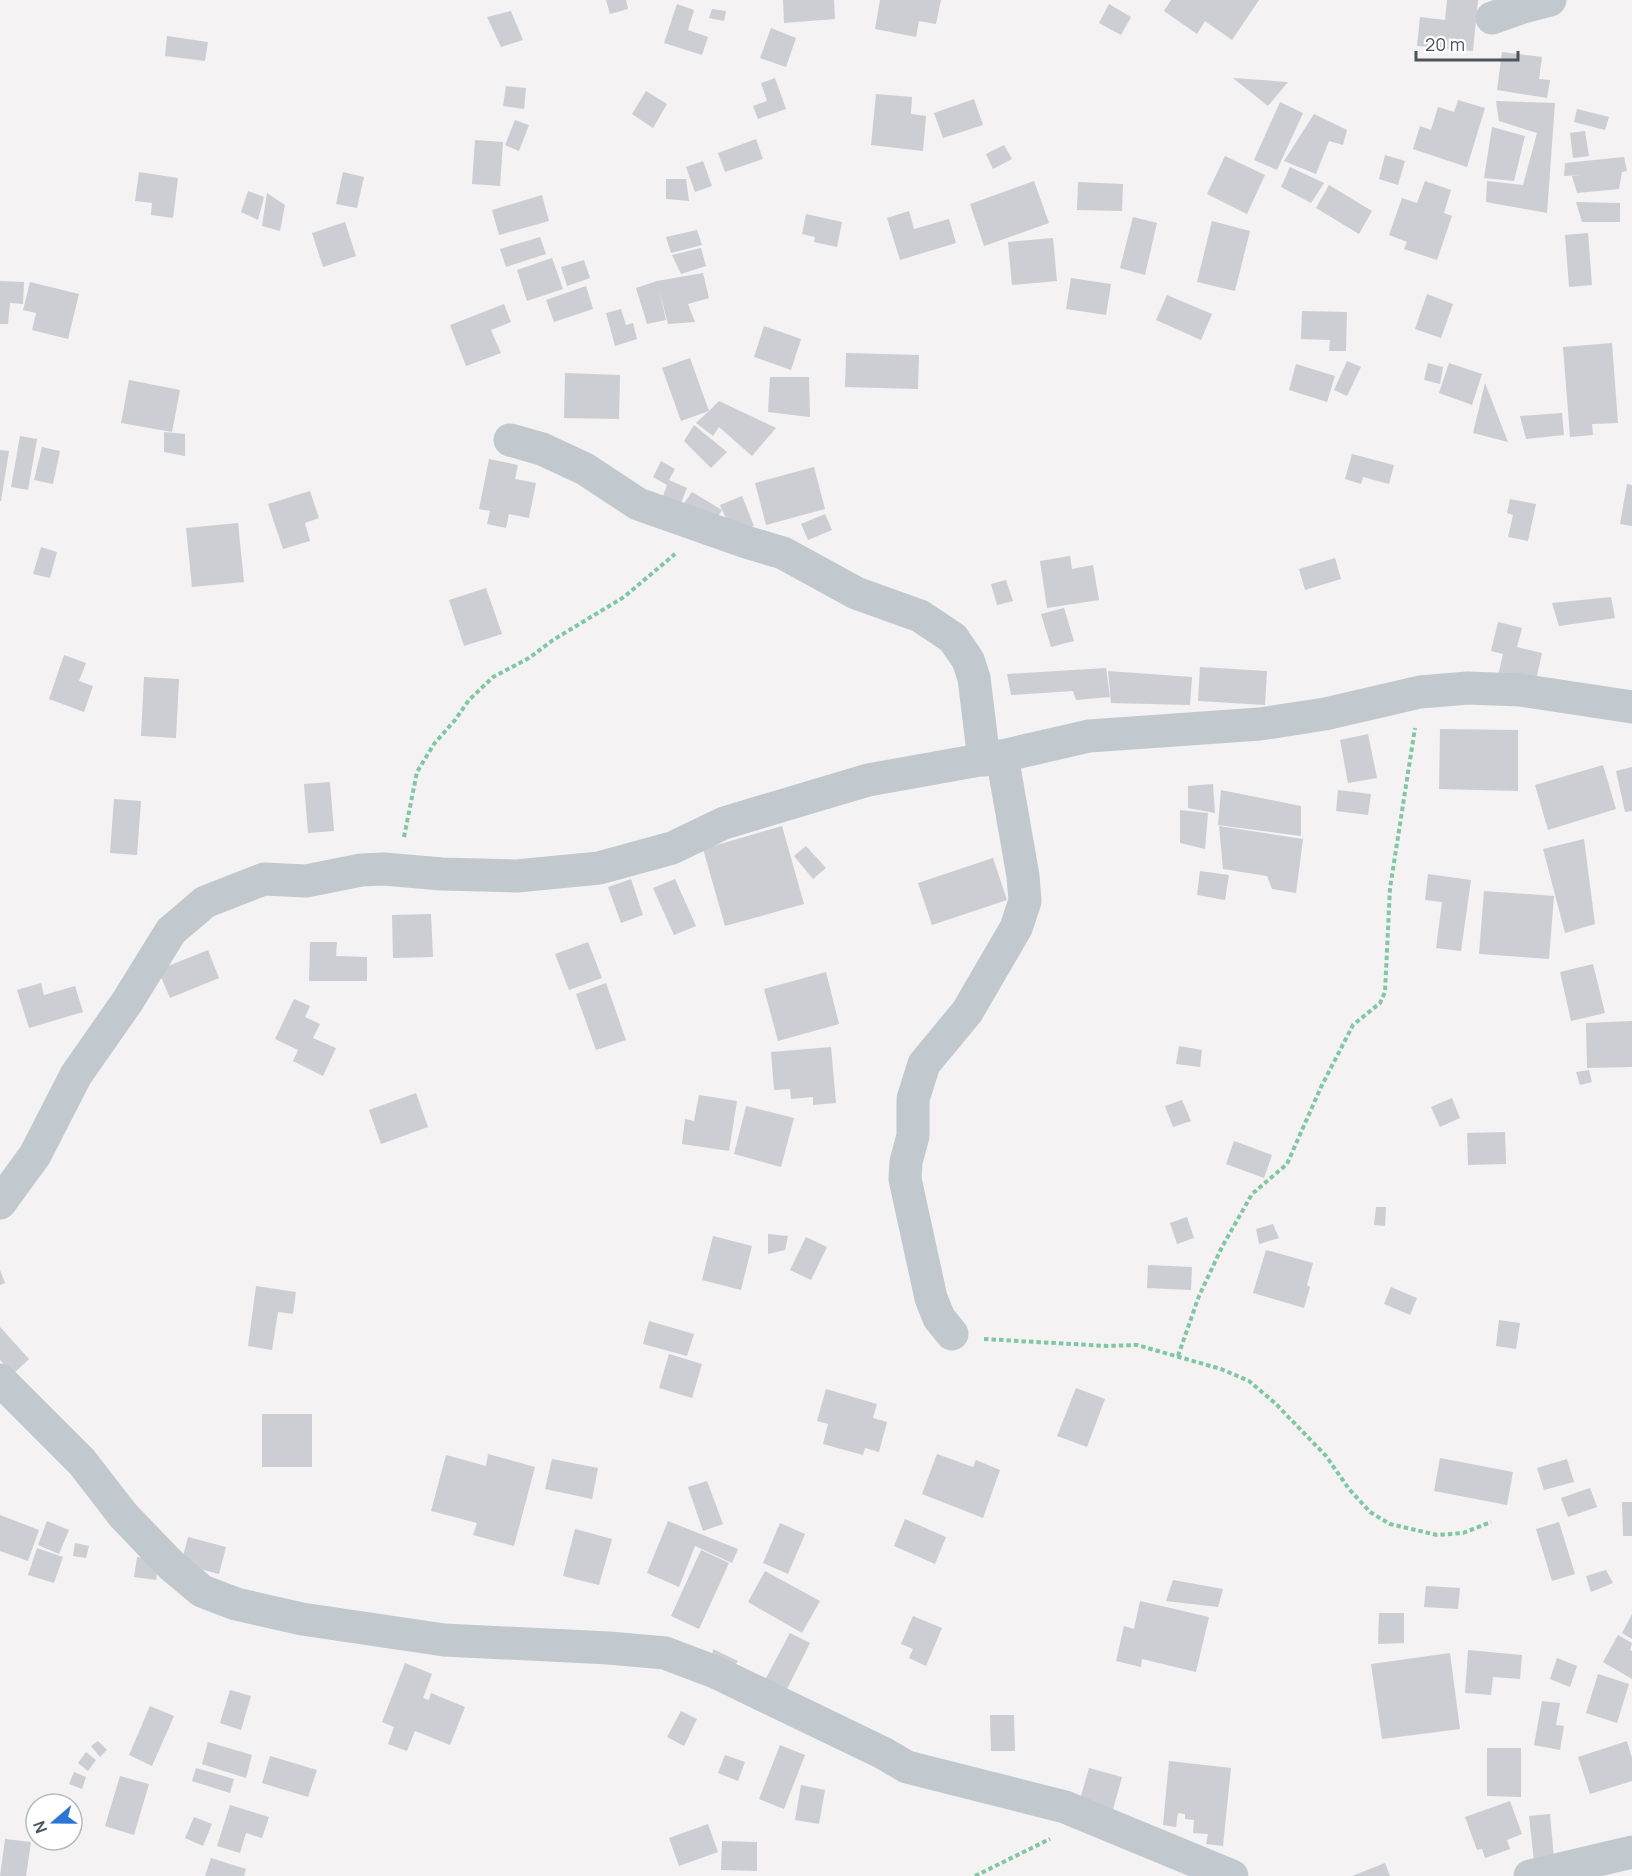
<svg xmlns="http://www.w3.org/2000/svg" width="1632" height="1876" font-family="Manrope,sans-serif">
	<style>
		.building { fill: #ccced3 }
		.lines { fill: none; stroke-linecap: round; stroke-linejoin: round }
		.path { stroke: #80c7a4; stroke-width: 4; stroke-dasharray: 4.5 3; stroke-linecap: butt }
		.street { stroke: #c1c9cf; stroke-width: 33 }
	</style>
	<rect width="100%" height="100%" fill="#f4f2f2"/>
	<!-- building -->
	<g class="building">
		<path d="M 606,0 L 626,0 L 628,9 L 610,14 Z"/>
		<path d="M 783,0 L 834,0 L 835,19 L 784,23 Z"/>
		<path d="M 880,0 L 941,0 L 936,24 L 919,21 L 916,37 L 875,29 Z"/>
		<path d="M 1171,0 L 1259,0 L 1232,40 L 1205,21 L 1197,34 L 1164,11 Z"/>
		<path d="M 1447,0 L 1478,0 L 1473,51 L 1417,46 L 1420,17 L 1445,20 Z"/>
		<path d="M 677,4 L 694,10 L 688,30 L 708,37 L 702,55 L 664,43 Z"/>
		<path d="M 1109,4 L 1131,17 L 1121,35 L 1099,23 Z"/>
		<path d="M 712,9 L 726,11 L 724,21 L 709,18 Z"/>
		<path d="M 511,11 L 523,40 L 501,47 L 487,17 Z"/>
		<path d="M 771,28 L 796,38 L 786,67 L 760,58 Z"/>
		<path d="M 167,36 L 208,42 L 205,61 L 165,56 Z"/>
		<path d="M 1502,52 L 1542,57 L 1539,79 L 1550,80 L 1547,98 L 1497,90 Z"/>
		<path d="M 775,78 L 786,109 L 758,119 L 753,106 L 767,101 L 761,83 Z"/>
		<path d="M 1233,78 L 1288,82 L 1268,106 Z"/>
		<path d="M 506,86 L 526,88 L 524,109 L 503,106 Z"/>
		<path d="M 646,91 L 667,104 L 653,128 L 632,114 Z"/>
		<path d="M 876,94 L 912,97 L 911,114 L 926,116 L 923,151 L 871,145 Z"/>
		<path d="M 974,99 L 983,125 L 943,138 L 934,113 Z"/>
		<path d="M 1458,100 L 1485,108 L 1467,167 L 1413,149 L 1420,126 L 1431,130 L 1438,107 L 1454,112 Z"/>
		<path d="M 1496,101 L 1555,103 L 1547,213 L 1486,202 L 1487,181 L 1523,185 L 1537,133 L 1499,121 Z"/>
		<path d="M 1280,102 L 1303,113 L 1277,170 L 1254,160 Z"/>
		<path d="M 1577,109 L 1609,117 L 1605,130 L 1574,122 Z"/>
		<path d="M 1314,114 L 1347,130 L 1343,145 L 1329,141 L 1316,174 L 1284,161 Z"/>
		<path d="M 515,120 L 529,125 L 519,151 L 505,145 Z"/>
		<path d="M 1492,127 L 1525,136 L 1514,181 L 1484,178 Z"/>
		<path d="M 1585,131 L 1589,156 L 1573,158 L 1570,133 Z"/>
		<path d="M 756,139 L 763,159 L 725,172 L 718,153 Z"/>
		<path d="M 475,140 L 503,142 L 500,186 L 472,184 Z"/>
		<path d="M 1004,145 L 1012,159 L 993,169 L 986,154 Z"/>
		<path d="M 1385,155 L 1405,161 L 1398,185 L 1379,179 Z"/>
		<path d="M 1225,156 L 1265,175 L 1247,214 L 1207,194 Z"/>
		<path d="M 1624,157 L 1627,171 L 1622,172 L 1619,189 L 1577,193 L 1572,176 L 1581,175 L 1564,176 L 1565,163 Z"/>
		<path d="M 703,161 L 712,186 L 695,192 L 686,167 Z"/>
		<path d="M 1290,167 L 1324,183 L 1311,203 L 1281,187 Z"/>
		<path d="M 139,172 L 178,178 L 173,218 L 151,215 L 152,203 L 135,201 Z"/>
		<path d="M 343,172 L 364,177 L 357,208 L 336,204 Z"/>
		<path d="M 666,179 L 686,179 L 689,201 L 666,199 Z"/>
		<path d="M 1034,181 L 1049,223 L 984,246 L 970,204 Z"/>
		<path d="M 1425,181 L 1451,190 L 1444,213 L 1452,216 L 1437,260 L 1404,249 L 1407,242 L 1389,235 L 1402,198 L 1417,203 Z"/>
		<path d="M 1078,182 L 1123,184 L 1122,211 L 1077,210 Z"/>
		<path d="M 1329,185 L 1372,211 L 1359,234 L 1316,208 Z"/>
		<path d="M 248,191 L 264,197 L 258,220 L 241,212 Z"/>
		<path d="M 267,193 L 285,205 L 280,231 L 262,226 Z"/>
		<path d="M 542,195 L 549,221 L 499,235 L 492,210 Z"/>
		<path d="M 1576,202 L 1620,203 L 1620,222 L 1582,222 Z"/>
		<path d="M 909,211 L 914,229 L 949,219 L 956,243 L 900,260 L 887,218 Z"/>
		<path d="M 806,214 L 842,222 L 837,247 L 814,242 L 815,237 L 802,234 Z"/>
		<path d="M 1133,217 L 1157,223 L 1145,275 L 1120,268 Z"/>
		<path d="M 1212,221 L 1250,231 L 1235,291 L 1197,282 Z"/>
		<path d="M 345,222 L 356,256 L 323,267 L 312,233 Z"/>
		<path d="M 697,230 L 702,245 L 671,253 L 666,237 Z"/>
		<path d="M 1588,233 L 1592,285 L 1569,287 L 1565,235 Z"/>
		<path d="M 540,237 L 546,254 L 506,267 L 500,249 Z"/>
		<path d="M 1053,238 L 1057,281 L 1012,285 L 1008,242 Z"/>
		<path d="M 701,248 L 706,266 L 681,274 L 672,255 Z"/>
		<path d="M 552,258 L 563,289 L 527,301 L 517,270 Z"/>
		<path d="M 584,260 L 590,278 L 567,286 L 561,267 Z"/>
		<path d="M 703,273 L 709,298 L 688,304 L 695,322 L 668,324 L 659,289 L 666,320 L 647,324 L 636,288 L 657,281 Z"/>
		<path d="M 1071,278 L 1111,284 L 1106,315 L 1066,309 Z"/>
		<path d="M 0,281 L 24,282 L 23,304 L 10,303 L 8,324 L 0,324 Z"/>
		<path d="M 30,282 L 79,294 L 68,339 L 32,330 L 36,313 L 23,310 Z"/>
		<path d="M 586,286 L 593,309 L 554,322 L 546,300 Z"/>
		<path d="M 1427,294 L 1453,304 L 1441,338 L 1415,329 Z"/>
		<path d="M 1167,295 L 1212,314 L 1201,340 L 1156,320 Z"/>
		<path d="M 504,304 L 511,322 L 491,330 L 501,353 L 466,366 L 450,325 Z"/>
		<path d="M 621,309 L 626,325 L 633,323 L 637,339 L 615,346 L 606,313 Z"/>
		<path d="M 1302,311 L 1347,312 L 1346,351 L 1329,351 L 1330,340 L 1301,339 Z"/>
		<path d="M 764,326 L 801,339 L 791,370 L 754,357 Z"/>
		<path d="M 1612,343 L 1618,423 L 1592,424 L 1593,435 L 1570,437 L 1563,347 Z"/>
		<path d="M 846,353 L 919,355 L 918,389 L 845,387 Z"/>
		<path d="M 690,358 L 709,411 L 719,401 L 776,428 L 752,456 L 719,427 L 713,436 L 696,423 L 709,411 L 681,421 L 662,368 Z"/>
		<path d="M 1347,361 L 1361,367 L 1347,396 L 1334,390 Z"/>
		<path d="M 1428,363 L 1443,367 L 1440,384 L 1424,380 Z"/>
		<path d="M 1449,363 L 1482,374 L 1472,405 L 1439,393 Z"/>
		<path d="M 1296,364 L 1335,376 L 1327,402 L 1289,390 Z"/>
		<path d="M 565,373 L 620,375 L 619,419 L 564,418 Z"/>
		<path d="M 770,377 L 809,377 L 810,417 L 768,412 Z"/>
		<path d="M 129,380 L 180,390 L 172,432 L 121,423 Z"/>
		<path d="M 1485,383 L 1508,442 L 1473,433 Z"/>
		<path d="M 1562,413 L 1564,435 L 1526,439 L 1520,416 Z"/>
		<path d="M 694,425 L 727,452 L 711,468 L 684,441 Z"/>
		<path d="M 164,432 L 185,434 L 185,456 L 164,452 Z"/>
		<path d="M 20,436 L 37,439 L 28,490 L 11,487 Z"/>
		<path d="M 42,447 L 60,451 L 53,484 L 34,480 Z"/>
		<path d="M 0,450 L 9,451 L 1,501 L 0,501 Z"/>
		<path d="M 1352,454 L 1394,465 L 1389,484 L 1363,477 L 1361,484 L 1345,479 Z"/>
		<path d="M 489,459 L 518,465 L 515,479 L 536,483 L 529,518 L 509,514 L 506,528 L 487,524 L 490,511 L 479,509 Z"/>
		<path d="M 661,461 L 675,469 L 669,480 L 687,488 L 681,503 L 663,496 L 667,485 L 653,477 Z"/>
		<path d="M 814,467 L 825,509 L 766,525 L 755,483 Z"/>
		<path d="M 1627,484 L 1632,485 L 1632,526 L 1620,524 Z"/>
		<path d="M 310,491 L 319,518 L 305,523 L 310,541 L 283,549 L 268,504 Z"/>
		<path d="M 692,492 L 722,510 L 713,525 L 682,506 Z"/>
		<path d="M 742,496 L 754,526 L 733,534 L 720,505 Z"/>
		<path d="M 1510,499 L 1536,504 L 1528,541 L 1508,537 L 1513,515 L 1507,513 Z"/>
		<path d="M 825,514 L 832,530 L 808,540 L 801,524 Z"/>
		<path d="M 238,523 L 244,582 L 192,587 L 186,528 Z"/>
		<path d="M 41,547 L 57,552 L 50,578 L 33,574 Z"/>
		<path d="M 1070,556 L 1072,569 L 1093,565 L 1099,600 L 1047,608 L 1040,561 Z"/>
		<path d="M 1335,558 L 1341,579 L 1305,590 L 1299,569 Z"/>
		<path d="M 1006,580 L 1013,601 L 997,605 L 991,584 Z"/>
		<path d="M 486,588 L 502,634 L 464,646 L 449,600 Z"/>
		<path d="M 1611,597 L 1615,618 L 1559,626 L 1552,603 Z"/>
		<path d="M 1064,608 L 1074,641 L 1051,647 L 1041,614 Z"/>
		<path d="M 1498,622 L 1522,628 L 1517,647 L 1542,653 L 1535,685 L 1498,676 L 1503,654 L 1491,651 Z"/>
		<path d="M 64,655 L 86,663 L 79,681 L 93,686 L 84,712 L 49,699 Z"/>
		<path d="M 1200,667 L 1267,671 L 1265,705 L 1198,701 Z"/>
		<path d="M 1106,668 L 1110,697 L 1076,700 L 1073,691 L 1011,695 L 1007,674 Z"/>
		<path d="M 1108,671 L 1192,677 L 1190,705 L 1111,703 Z"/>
		<path d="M 144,677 L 179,679 L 176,738 L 141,736 Z"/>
		<path d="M 1440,729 L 1518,730 L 1518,791 L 1439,789 Z"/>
		<path d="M 1368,734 L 1377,778 L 1348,783 L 1340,740 Z"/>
		<path d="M 1603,765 L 1616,809 L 1548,830 L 1535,785 Z"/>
		<path d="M 1632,767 L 1632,811 L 1625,812 L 1616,771 Z"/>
		<path d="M 330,782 L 334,831 L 308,833 L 304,784 Z"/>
		<path d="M 1213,784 L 1215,813 L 1188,808 L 1188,786 Z"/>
		<path d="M 1221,790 L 1301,806 L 1301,836 L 1218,825 Z"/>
		<path d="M 1338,790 L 1371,794 L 1368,815 L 1336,811 Z"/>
		<path d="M 114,799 L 141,801 L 137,855 L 110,853 Z"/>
		<path d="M 1180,810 L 1208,813 L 1205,849 L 1180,843 Z"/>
		<path d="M 782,826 L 804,904 L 725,926 L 703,849 Z"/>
		<path d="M 1219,826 L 1303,839 L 1296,893 L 1272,889 L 1267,876 L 1223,869 Z"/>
		<path d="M 1584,839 L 1595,924 L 1565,933 L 1543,849 Z"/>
		<path d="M 806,846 L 826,868 L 813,879 L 794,856 Z"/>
		<path d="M 993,858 L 1007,900 L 932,925 L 918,883 Z"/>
		<path d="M 1200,871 L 1229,875 L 1225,900 L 1197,895 Z"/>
		<path d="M 1428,874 L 1471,880 L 1461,951 L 1436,948 L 1442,902 L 1425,900 Z"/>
		<path d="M 631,879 L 643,915 L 621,923 L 608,887 Z"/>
		<path d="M 675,879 L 696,926 L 674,935 L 653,888 Z"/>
		<path d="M 1484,891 L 1554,896 L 1549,959 L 1479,954 Z"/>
		<path d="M 431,914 L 433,957 L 393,958 L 392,915 Z"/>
		<path d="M 310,942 L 337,942 L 336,956 L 367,957 L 367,981 L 309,981 Z"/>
		<path d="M 588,942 L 602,978 L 569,990 L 555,954 Z"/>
		<path d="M 208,950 L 219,978 L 170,998 L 158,970 Z"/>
		<path d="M 1593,964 L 1605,1013 L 1571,1021 L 1560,972 Z"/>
		<path d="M 826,972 L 839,1024 L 778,1041 L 764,989 Z"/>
		<path d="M 41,983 L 44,995 L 75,986 L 83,1012 L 29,1028 L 17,990 Z"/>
		<path d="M 606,983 L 626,1040 L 596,1050 L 576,994 Z"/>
		<path d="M 294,999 L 310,1006 L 305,1017 L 320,1024 L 313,1038 L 336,1048 L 323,1076 L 293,1061 L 298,1050 L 275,1039 Z"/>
		<path d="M 1632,1021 L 1632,1067 L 1587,1068 L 1586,1023 Z"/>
		<path d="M 1179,1046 L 1202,1050 L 1200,1067 L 1176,1064 Z"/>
		<path d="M 831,1047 L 836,1103 L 813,1105 L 813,1097 L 791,1099 L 790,1089 L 774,1090 L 771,1052 Z"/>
		<path d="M 1589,1070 L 1592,1082 L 1580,1085 L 1576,1072 Z"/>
		<path d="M 416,1093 L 428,1127 L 381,1144 L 369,1110 Z"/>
		<path d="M 699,1095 L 737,1101 L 729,1151 L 682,1144 L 685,1119 L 694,1121 Z"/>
		<path d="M 1452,1098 L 1460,1118 L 1440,1127 L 1431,1107 Z"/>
		<path d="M 1182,1100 L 1191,1121 L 1173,1127 L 1165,1106 Z"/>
		<path d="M 746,1106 L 794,1118 L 781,1167 L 734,1154 Z"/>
		<path d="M 1505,1132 L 1506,1164 L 1468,1165 L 1467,1133 Z"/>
		<path d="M 1234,1141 L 1272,1155 L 1264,1178 L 1226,1164 Z"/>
		<path d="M 1376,1207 L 1386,1207 L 1385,1226 L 1374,1225 Z"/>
		<path d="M 1187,1217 L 1194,1238 L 1177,1244 L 1170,1223 Z"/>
		<path d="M 1273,1224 L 1279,1238 L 1259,1244 L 1256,1229 Z"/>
		<path d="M 768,1234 L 788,1236 L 785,1250 L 768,1254 Z"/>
		<path d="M 713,1236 L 752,1246 L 741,1290 L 702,1280 Z"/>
		<path d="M 806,1237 L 827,1247 L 811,1280 L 790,1270 Z"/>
		<path d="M 1266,1250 L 1313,1263 L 1307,1285 L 1310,1287 L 1304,1308 L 1253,1293 Z"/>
		<path d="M 1148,1265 L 1192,1267 L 1191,1290 L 1147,1288 Z"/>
		<path d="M 0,1270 L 5,1283 L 0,1285 Z"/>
		<path d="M 256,1286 L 296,1292 L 293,1314 L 278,1312 L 272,1350 L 248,1346 Z"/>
		<path d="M 1391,1287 L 1417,1298 L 1410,1315 L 1384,1304 Z"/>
		<path d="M 1499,1320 L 1520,1323 L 1516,1349 L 1496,1346 Z"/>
		<path d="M 649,1321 L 694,1334 L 687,1356 L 643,1344 Z"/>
		<path d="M 0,1327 L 29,1359 L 13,1374 L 0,1360 Z"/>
		<path d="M 669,1354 L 702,1364 L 692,1398 L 659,1388 Z"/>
		<path d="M 1076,1388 L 1105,1399 L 1087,1447 L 1057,1436 Z"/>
		<path d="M 826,1389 L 877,1404 L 873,1418 L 887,1422 L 879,1452 L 865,1448 L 863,1455 L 823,1444 L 828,1424 L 817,1421 Z"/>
		<rect x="262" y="1414" width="50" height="53"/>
		<path d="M 488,1454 L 535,1467 L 514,1546 L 473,1535 L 477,1523 L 431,1511 L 446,1455 L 486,1466 Z"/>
		<path d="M 937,1454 L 973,1467 L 976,1460 L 1000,1470 L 983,1518 L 922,1494 Z"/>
		<path d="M 1440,1458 L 1513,1472 L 1507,1505 L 1434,1491 Z"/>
		<path d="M 552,1459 L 598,1468 L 592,1499 L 545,1489 Z"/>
		<path d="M 1567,1459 L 1574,1482 L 1544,1490 L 1537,1468 Z"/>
		<path d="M 707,1481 L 723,1524 L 703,1531 L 688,1487 Z"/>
		<path d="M 1590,1488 L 1597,1507 L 1568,1517 L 1561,1498 Z"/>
		<path d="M 1622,1502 L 1632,1502 L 1632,1536 L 1623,1536 Z"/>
		<path d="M 0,1515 L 39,1530 L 28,1561 L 0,1551 Z"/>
		<path d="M 905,1519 L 946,1537 L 935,1564 L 894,1546 Z"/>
		<path d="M 47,1521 L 69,1530 L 59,1554 L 38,1545 Z"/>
		<path d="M 668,1521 L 738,1549 L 732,1563 L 695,1546 L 679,1587 L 647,1573 Z"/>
		<path d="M 1559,1522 L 1575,1574 L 1552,1581 L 1536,1529 Z"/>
		<path d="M 780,1523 L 805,1534 L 788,1574 L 763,1563 Z"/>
		<path d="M 575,1529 L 612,1539 L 599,1585 L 563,1576 Z"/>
		<path d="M 188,1537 L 226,1547 L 219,1574 L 181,1564 Z"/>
		<path d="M 75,1543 L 89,1546 L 86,1558 L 73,1556 Z"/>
		<path d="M 37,1548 L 63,1557 L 54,1583 L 28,1575 Z"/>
		<path d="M 701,1550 L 729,1563 L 699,1629 L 671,1616 Z"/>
		<path d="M 137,1557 L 159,1560 L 156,1580 L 134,1577 Z"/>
		<path d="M 1606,1570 L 1613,1583 L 1591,1592 L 1586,1576 Z"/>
		<path d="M 765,1571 L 820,1601 L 802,1633 L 748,1602 Z"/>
		<path d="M 1173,1580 L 1223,1589 L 1218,1607 L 1166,1601 Z"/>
		<path d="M 1426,1586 L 1460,1588 L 1458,1609 L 1424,1607 Z"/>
		<path d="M 1140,1601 L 1209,1617 L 1196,1672 L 1142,1659 L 1141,1667 L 1116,1661 L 1124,1626 L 1134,1629 Z"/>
		<path d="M 1379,1613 L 1404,1613 L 1404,1643 L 1378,1644 Z"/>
		<path d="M 1632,1614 L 1632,1639 L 1622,1633 Z"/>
		<path d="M 913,1616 L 942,1628 L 926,1666 L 909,1658 L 913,1649 L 901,1644 Z"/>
		<path d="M 790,1633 L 810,1643 L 786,1691 L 765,1680 Z"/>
		<path d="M 1618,1635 L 1632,1643 L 1630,1650 L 1632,1651 L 1632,1679 L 1603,1662 Z"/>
		<path d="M 713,1649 L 738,1661 L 734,1667 L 712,1659 Z"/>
		<path d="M 1468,1650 L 1522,1655 L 1520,1679 L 1493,1677 L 1491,1695 L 1465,1693 Z"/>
		<path d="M 1450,1653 L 1460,1729 L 1382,1739 L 1371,1664 Z"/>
		<path d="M 1557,1658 L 1577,1666 L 1570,1687 L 1550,1679 Z"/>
		<path d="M 405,1663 L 432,1674 L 423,1698 L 429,1700 L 431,1693 L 465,1707 L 450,1745 L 415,1731 L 407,1751 L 388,1744 L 394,1727 L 382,1722 Z"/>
		<path d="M 1598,1674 L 1629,1684 L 1617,1723 L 1586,1713 Z"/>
		<path d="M 230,1690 L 251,1696 L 241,1730 L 220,1723 Z"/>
		<path d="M 1542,1701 L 1560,1703 L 1556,1725 L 1564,1726 L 1560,1750 L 1534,1745 Z"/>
		<path d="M 150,1706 L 174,1716 L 152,1766 L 129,1755 Z"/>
		<path d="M 681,1711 L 697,1719 L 684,1746 L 667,1737 Z"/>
		<path d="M 990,1715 L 1014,1715 L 1015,1751 L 991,1751 Z"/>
		<path d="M 98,1741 L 107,1750 L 100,1757 L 91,1746 Z"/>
		<path d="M 1627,1741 L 1632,1758 L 1632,1781 L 1590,1794 L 1578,1757 Z"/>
		<path d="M 208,1742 L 252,1755 L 246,1778 L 202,1764 Z"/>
		<path d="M 780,1745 L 805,1755 L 784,1809 L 759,1799 Z"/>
		<path d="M 1487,1748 L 1521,1748 L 1521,1797 L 1487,1796 Z"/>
		<path d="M 86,1752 L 96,1760 L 88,1771 L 78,1763 Z"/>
		<path d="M 725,1755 L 745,1762 L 738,1781 L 718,1773 Z"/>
		<path d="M 270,1756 L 317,1770 L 308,1797 L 262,1783 Z"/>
		<path d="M 1169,1761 L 1231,1768 L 1223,1846 L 1206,1844 L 1208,1834 L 1193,1833 L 1194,1820 L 1185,1819 L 1185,1814 L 1178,1813 L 1176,1827 L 1163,1825 Z"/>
		<path d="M 196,1768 L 234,1779 L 230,1793 L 192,1781 Z"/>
		<path d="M 1089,1768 L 1122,1777 L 1112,1813 L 1079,1803 Z"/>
		<path d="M 74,1772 L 86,1777 L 82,1789 L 69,1784 Z"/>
		<path d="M 120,1776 L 149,1784 L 134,1835 L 105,1826 Z"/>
		<path d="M 801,1785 L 825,1790 L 819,1824 L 795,1820 Z"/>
		<path d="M 1510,1801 L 1522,1834 L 1507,1840 L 1510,1849 L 1485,1858 L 1482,1849 L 1477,1850 L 1465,1817 Z"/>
		<path d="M 230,1805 L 269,1817 L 262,1838 L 246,1833 L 240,1853 L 217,1846 Z"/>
		<path d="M 1550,1814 L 1554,1859 L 1534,1861 L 1529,1816 Z"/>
		<path d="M 194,1817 L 212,1824 L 203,1846 L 185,1838 Z"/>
		<path d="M 708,1824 L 718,1852 L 679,1866 L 669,1838 Z"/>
		<path d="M 5,1839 L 31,1842 L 26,1876 L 0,1876 Z"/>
		<path d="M 722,1841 L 757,1842 L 757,1871 L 721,1870 Z"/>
		<path d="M 211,1858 L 246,1869 L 244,1876 L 205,1876 Z"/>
		<path d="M 1385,1863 L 1390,1876 L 1352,1876 Z"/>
	</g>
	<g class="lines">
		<!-- path -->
		<g class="path">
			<path d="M 404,837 L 417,772 L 434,744 L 455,720 L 469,700 L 493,677 L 529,658 L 553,640 L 624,597 L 675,554"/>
			<path d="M 984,1339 L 1107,1346 L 1137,1345 L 1221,1369 L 1249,1381 L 1275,1403 L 1326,1456 L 1349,1489 L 1370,1512 L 1390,1524 L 1437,1535 L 1463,1533 L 1491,1522"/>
			<path d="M 1178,1356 L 1199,1296 L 1222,1247 L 1252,1194 L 1287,1164 L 1321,1087 L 1353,1025 L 1380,1003 L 1385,992 L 1390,888 L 1415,728"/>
			<path d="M 975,1876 L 1050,1839"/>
		</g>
		<!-- street -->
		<g class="street">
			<path d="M 1492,18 L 1523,7 L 1550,0"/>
			<path d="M 510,440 L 542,449 L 585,469 L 638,504 L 746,542 L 783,553 L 856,593 L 920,616 L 953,638 L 968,660 L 974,678 L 984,760"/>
			<path d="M 0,1203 L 35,1155 L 76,1075 L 127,1002 L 171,931 L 205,902 L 264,879 L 306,881 L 361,870 L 384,869 L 442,874 L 517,876 L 599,868 L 672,848 L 724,823 L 868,780 L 1002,756 L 1089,736 L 1260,724 L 1325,714 L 1420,692 L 1468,688 L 1520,690 L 1632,707"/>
			<path d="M 952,1334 L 939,1318 L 931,1298 L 905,1179 L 906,1162 L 913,1136 L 913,1099 L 924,1064 L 967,1012 L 1016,928 L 1025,901 L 1023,876 L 1002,756"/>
			<path d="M 0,1380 L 82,1462 L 123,1515 L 172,1566 L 202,1591 L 236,1604 L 302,1619 L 444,1640 L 609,1648 L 665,1653 L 715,1672 L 883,1753 L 907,1767 L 1065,1807 L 1232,1876"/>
			<path d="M 1530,1876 L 1632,1852"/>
		</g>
	</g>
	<!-- north arrow -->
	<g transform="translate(54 1822) rotate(250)"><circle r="28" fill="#ffffff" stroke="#b7bbbe" stroke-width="1.5"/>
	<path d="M0-4.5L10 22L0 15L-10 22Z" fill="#2b75d4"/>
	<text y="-9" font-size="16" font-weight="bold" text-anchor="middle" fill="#4b555d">N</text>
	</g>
	<!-- scale -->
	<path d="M1416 51v9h102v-9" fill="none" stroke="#4b555d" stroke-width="3"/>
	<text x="1425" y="51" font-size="18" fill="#4b555d" stroke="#ffffff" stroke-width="4.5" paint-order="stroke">20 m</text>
</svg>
